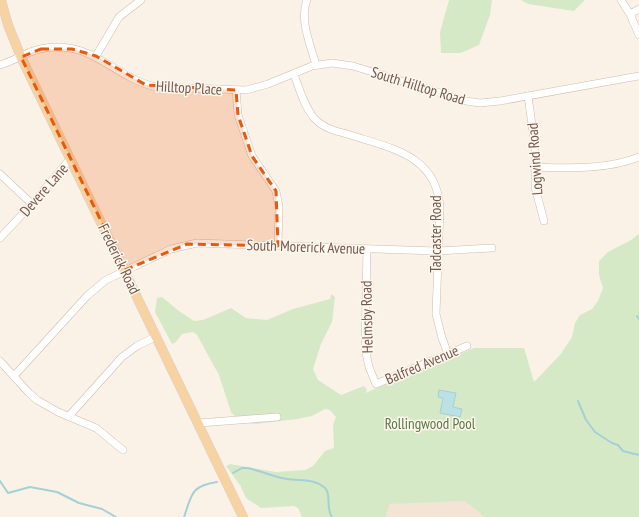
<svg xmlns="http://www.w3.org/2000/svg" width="639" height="517" font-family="'PT Sans Narrow',sans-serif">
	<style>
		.residential { fill: #f3e4d6 }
		.green { fill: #d6e9c6 }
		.water { fill: #bce1e4; stroke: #a3d1d6 }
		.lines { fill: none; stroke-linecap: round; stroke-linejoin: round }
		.stream { stroke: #a3d1d6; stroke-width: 2 }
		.minor-casing { stroke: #cfbcb0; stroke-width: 8 }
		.major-casing { stroke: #d8d0cd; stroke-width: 10 }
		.minor { stroke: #fff; stroke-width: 7 }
		.major { stroke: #f7d3a3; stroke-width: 9 }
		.marked { fill: #e8590c; fill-opacity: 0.2; stroke: #e8590c; stroke-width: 3; stroke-dasharray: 8 5; stroke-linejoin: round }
		.labels { text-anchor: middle; stroke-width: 3; stroke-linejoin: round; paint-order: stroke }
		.street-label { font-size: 15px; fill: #74584c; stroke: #fef7ed }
		.park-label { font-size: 15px; fill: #577944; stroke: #fef7ed }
	</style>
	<rect width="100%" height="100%" fill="#fbf2e7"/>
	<!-- residential -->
	<path class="residential" d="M 390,476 L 452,479 L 491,517 L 374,517 Z"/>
	<!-- green -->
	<g class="green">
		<path d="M 449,0 L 492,0 L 490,15 L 479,45 L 461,53 L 441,53 L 440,32 Z"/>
		<path d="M 521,0 L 585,0 L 574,11 L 528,4 Z"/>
		<path d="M 639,234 L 639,517 L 485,517 L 465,501 L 390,504 L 385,517 L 302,517 L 298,508 L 294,506 L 261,508 L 246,498 L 240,485 L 226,466 L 230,464 L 276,472 L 305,470 L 313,466 L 325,451 L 334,448 L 333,425 L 336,417 L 330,410 L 325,409 L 312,416 L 297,419 L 255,424 L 240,422 L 231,412 L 219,375 L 197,335 L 193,332 L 182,334 L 176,342 L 172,344 L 155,312 L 157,298 L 162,297 L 179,311 L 194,321 L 203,320 L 231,308 L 246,318 L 267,320 L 293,309 L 330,299 L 331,294 L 335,297 L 332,322 L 321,344 L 313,369 L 318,380 L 341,395 L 364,386 L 367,390 L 365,393 L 474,348 L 524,348 L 534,382 L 560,355 L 572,337 L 575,323 L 580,315 L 592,309 L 598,301 L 603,288 L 599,275 L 599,261 L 608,252 L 631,240 Z"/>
	</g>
	<!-- water -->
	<path class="water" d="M 439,390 L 456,393 L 453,407 L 462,409 L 460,417 L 440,413 L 443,398 L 438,397 Z"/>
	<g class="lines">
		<!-- stream -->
		<g class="stream">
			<path d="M 637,316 L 639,319"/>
			<path d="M 578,401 L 586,420 L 595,432 L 612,443 L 618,445 L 623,451 L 639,455"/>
			<path d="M 233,473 L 242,468 L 248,468 C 261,471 274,477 287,479 C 301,481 313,478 325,488 C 332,495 325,507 332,517"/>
			<path d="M 0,481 L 8,493 L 30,487 L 57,492 L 79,503 L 102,509 L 116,517"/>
			<path d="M 184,517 C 192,495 190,486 217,482"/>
		</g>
		<defs>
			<g id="minor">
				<path d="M 307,0 C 299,20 311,46 316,65"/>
				<path d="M 621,0 L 630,14 L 639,35"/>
				<path d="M 630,14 L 639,9"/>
				<path d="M 96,56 L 119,17 L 141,0"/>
				<path d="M 0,65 C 14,61 26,52 40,49 C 91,37 114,79 157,87 L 246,90 L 268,84 L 312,66 L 332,63 L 353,66 L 466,101 L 480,103 L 500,101 L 639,76"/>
				<path d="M 294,74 C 299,88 304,106 314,118 C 323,128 335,131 347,134 C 389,148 437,154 440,208 L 436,314 L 442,338 L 448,354"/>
				<path d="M 236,90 L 238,115 L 252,156 L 276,191 L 279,207 L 278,246"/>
				<path d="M 528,96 L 535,146 L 535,187 L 544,221"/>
				<path d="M 535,167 C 568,168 607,170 639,157"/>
				<path d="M 0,174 L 32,204"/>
				<path d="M 0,238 L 32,204 L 70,159"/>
				<path d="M 367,249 L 365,348 L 369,367 L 376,384 L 467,346"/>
				<path d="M 0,361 L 29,393 L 37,400 L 58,412 L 96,428 L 123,450"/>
				<path d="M 14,376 L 87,296 L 106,280 L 171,249 L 197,243 L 437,251 L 492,248"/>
				<path d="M 69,416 L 122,357 L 137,346 L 157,336"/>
				<path d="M 199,423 L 277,417"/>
			</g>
			<path id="major" d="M 1,0 L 8,25 L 21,57 L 243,517"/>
		</defs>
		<!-- minor casing -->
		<use href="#minor" class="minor-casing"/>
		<!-- major casing -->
		<use href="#major" class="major-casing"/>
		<!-- minor -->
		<use href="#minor" class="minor"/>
		<!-- major -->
		<use href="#major" class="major"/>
	</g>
	<!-- marked area -->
	<path class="marked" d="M 41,49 L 72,49 L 96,56 L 146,85 L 236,90 L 238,115 L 252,156 L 276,191 L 278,246 L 187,244 L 125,270 L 21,57 Z"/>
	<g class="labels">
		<!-- street labels -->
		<g class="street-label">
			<text transform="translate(418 86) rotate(17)" y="5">South Hilltop Road</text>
			<text transform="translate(189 88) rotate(3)" y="5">Hilltop Place</text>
			<text transform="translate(535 159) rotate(-94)" y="5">Logwind Road</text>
			<text transform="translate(44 190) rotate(-49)" y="5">Devere Lane</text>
			<text transform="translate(436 234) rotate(-90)" y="5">Tadcaster Road</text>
			<text transform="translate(306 247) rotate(2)" y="5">South Morerick Avenue</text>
			<text transform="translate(119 259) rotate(64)" y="5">Frederick Road</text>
			<text transform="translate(367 317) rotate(-91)" y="5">Helmsby Road</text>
			<text transform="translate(422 365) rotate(-23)" y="5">Balfred Avenue</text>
		</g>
		<!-- park labels -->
		<g class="park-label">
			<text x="430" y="429">Rollingwood Pool</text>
		</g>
	</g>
</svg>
